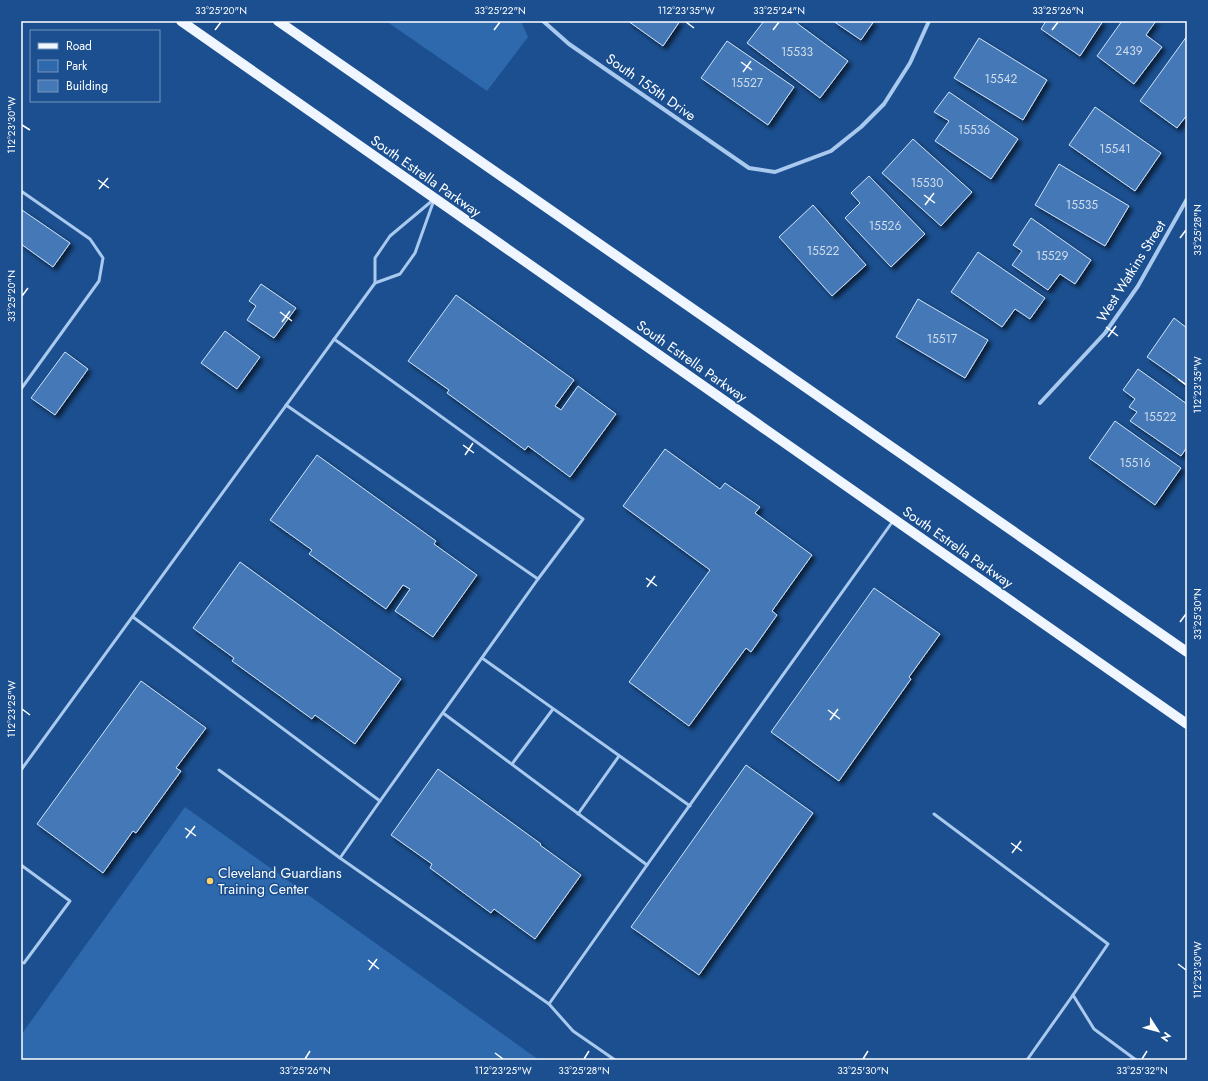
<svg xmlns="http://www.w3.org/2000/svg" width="1208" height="1081" font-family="Jost,sans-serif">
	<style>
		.green { fill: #2e69ad }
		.building { fill: #4478b7; stroke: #cfe3fa; filter: url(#shadow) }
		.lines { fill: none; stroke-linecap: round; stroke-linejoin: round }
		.service { stroke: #a9c9ee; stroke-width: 3 }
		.minor { stroke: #a9c9ee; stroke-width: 4 }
		.primary { stroke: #f0f6ff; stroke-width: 10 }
		.ticks { fill: none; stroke: #fff; stroke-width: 1.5 }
		.poi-dot { fill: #ffd166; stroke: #1b4f8f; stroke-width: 1.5 }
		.labels { text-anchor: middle; stroke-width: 3; stroke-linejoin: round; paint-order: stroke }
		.number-label { font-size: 12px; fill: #d0dded }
		.street-label { font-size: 14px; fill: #fff; stroke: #1b4f8f }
		.poi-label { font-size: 14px; fill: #fff; stroke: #1b4f8f; text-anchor: start }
		.neatline { fill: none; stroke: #fff; stroke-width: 1.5 }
		.ticks-label { font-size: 10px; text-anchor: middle; fill: #fff }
	</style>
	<defs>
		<filter id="shadow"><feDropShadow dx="3.5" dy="3.5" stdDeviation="2" flood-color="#0009"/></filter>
	</defs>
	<rect width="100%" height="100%" fill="#1b4f8f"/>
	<!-- green -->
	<g class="green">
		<path d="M 386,21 L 521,21 L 528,37 L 487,91 Z"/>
		<path d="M 185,807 L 539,1060 L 21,1060 L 21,1035 Z"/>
	</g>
	<!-- building -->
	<g class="building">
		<path d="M 628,21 L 680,21 L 663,46 Z"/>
		<path d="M 764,21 L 794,21 L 848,61 L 820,98 L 747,43 Z"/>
		<path d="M 833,21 L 874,21 L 861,40 Z"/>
		<path d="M 1046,21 L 1103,21 L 1080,56 L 1041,29 Z"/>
		<path d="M 1122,21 L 1156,21 L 1146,35 L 1162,47 L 1134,84 L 1097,56 Z"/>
		<path d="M 1187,36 L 1187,115 L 1177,128 L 1140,101 Z"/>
		<path d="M 979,38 L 1047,80 L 1023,120 L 954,78 Z"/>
		<path d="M 727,41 L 794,87 L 768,125 L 701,78 Z"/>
		<path d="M 949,92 L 1018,139 L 991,179 L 935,141 L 949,121 L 934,112 Z"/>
		<path d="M 1095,107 L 1161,153 L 1135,191 L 1069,145 Z"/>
		<path d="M 913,139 L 972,192 L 941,226 L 882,173 Z"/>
		<path d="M 1059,164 L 1129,206 L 1105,246 L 1035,205 Z"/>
		<path d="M 869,176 L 925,234 L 891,267 L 845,218 L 860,203 L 851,193 Z"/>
		<path d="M 813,205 L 866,265 L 832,296 L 779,237 Z"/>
		<path d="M 22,210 L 70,243 L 53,267 L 21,244 L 21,212 Z"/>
		<path d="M 1031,218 L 1091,260 L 1075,284 L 1060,274 L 1048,290 L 1012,265 L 1022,251 L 1013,245 Z"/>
		<path d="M 978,252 L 1045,298 L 1030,319 L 1015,309 L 1002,327 L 951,292 Z"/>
		<path d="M 261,284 L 296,308 L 274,338 L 247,320 L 256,306 L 249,301 Z"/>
		<path d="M 456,295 L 574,380 L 555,406 L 561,410 L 578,386 L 616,414 L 570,477 L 528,446 L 525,450 L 447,393 L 449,390 L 408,361 Z"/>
		<path d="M 918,299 L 988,340 L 965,378 L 896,337 Z"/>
		<path d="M 1174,318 L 1187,328 L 1187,385 L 1147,357 Z"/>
		<path d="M 225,331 L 260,357 L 237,389 L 201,363 Z"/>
		<path d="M 65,352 L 88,369 L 55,415 L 31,398 Z"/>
		<path d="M 1138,369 L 1187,404 L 1187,447 L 1181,456 L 1130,421 L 1137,412 L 1129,407 L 1135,399 L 1123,390 Z"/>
		<path d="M 1115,421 L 1181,468 L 1155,505 L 1089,458 Z"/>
		<path d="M 665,449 L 720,489 L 725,483 L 760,507 L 755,513 L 812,555 L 772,611 L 777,615 L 751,652 L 746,648 L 689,726 L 629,682 L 710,570 L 623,506 Z"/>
		<path d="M 317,455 L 436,541 L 434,544 L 477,575 L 433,637 L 395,611 L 410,589 L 403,585 L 386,609 L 309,554 L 312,550 L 270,520 Z"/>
		<path d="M 240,562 L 401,679 L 355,744 L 315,715 L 312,719 L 232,661 L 234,658 L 193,628 Z"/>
		<path d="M 874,588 L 940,634 L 909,677 L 911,679 L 839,781 L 771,732 Z"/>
		<path d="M 141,681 L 206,728 L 176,768 L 181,771 L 136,833 L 133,831 L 103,873 L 37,824 Z"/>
		<path d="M 746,765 L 813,813 L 699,975 L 631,927 Z"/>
		<path d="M 438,769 L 541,844 L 540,845 L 581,875 L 535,939 L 494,909 L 491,913 L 430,868 L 432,864 L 391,835 Z"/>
	</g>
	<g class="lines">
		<!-- service -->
		<g class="service">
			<path d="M 21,191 L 90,239 L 103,258 L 99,281 L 21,389"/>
			<path d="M 375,283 L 375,258 L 390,236 L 433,200"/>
			<path d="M 286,405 L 538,579"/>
			<path d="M 133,617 L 380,801 L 538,579 L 583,519 L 334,339"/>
			<path d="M 482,658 L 690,806"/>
			<path d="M 443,713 L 647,865"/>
			<path d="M 512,764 L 553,709"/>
			<path d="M 21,770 L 375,283 L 400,274 L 415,253 L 434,200"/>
			<path d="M 219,770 L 340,858"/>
			<path d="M 380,801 L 340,858 L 549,1004 L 647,865 L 893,521"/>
			<path d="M 578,814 L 619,756"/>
			<path d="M 934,814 L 1108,944 L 1073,995 L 1094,1029 L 1136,1060"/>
			<path d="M 21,865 L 70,901 L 24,963"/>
			<path d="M 549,1004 L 573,1031 L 615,1060"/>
			<path d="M 1027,1060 L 1073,995"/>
		</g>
		<!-- minor -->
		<g class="minor">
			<path d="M 543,21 L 569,44 L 749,168 L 775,172 L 831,151 L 861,127 L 884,104 L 910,63 L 929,21"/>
			<path d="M 1040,403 L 1105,333 L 1138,286 L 1187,199"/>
		</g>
		<!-- primary -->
		<g class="primary">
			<path d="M 181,21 L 1187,724"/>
			<path d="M 278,21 L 1187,652"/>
		</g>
	</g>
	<!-- ticks -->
	<path class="ticks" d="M 686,22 L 694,28M 215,30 L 221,22M 494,30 L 500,22M 773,30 L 779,22M 1052,30 L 1058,22M 741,62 L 752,70M 743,72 L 751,61M 22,125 L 30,130M 98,180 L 109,188M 99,189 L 108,178M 924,195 L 935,203M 925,205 L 934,193M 1180,238 L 1186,230M 22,296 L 28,288M 280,312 L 292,321M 282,322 L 290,311M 1106,327 L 1118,336M 1108,337 L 1116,326M 1178,379 L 1186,385M 463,445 L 474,453M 465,455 L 473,443M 646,578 L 657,586M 647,587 L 655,576M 1180,622 L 1186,614M 22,709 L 30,715M 828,710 L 840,719M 830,720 L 838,709M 185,828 L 196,836M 186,838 L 195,826M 1011,843 L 1022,851M 1012,853 L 1021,841M 368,960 L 379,969M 1178,964 L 1186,970M 369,970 L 377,959M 495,1053 L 503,1059M 305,1059 L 310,1051M 584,1059 L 589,1051M 863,1059 L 868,1051M 1142,1059 L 1147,1051"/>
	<!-- markers -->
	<circle class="poi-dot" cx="210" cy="881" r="4"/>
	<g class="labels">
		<!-- number labels -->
		<g class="number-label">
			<text x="1129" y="55">2439</text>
			<text x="797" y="56">15533</text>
			<text x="1001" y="83">15542</text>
			<text x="747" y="87">15527</text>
			<text x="974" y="134">15536</text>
			<text x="1115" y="153">15541</text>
			<text x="927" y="187">15530</text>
			<text x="1082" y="209">15535</text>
			<text x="885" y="230">15526</text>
			<text x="823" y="255">15522</text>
			<text x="1052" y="260">15529</text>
			<text x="942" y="343">15517</text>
			<text x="1160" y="421">15522</text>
			<text x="1135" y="467">15516</text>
		</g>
		<!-- street labels -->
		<g class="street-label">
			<text transform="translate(651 87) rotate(35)" y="5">South 155th Drive</text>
			<text transform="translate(426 176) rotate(35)" y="5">South Estrella Parkway</text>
			<text transform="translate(1131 271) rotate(-58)" y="5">West Watkins Street</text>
			<text transform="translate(692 361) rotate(35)" y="5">South Estrella Parkway</text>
			<text transform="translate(958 547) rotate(35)" y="5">South Estrella Parkway</text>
		</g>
		<!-- poi labels -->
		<g class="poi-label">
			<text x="218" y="878">Cleveland Guardians<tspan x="218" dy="16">Training Center</tspan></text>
		</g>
	</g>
	<!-- border -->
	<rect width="1208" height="1081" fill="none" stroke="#1b4f8f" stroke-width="44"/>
	<!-- legend -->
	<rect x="30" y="30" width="130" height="72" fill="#1b4f8f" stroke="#7695bc"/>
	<rect x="38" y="43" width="20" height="6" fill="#f0f6ff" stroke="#7695bc"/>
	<text x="66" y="50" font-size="12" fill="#ffffff">Road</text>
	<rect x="38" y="60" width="20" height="12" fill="#2e69ad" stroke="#7695bc"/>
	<text x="66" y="70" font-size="12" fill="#ffffff">Park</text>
	<rect x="38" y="80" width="20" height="12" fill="#4478b7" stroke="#7695bc"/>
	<text x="66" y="90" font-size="12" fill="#ffffff">Building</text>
	<!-- north arrow -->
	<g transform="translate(1158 1031) rotate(126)" stroke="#1b4f8f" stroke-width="3" paint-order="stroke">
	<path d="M0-3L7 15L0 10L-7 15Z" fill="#ffffff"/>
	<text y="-6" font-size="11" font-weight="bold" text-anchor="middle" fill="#ffffff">N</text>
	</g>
	<rect x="22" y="22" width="1164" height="1037" class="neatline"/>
	<g class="ticks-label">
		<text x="221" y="14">33°25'20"N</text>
		<text x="500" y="14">33°25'22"N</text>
		<text x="686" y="14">112°23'35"W</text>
		<text x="779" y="14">33°25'24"N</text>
		<text x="1058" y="14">33°25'26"N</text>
		<text transform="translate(11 125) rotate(-90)" y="4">112°23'30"W</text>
		<text transform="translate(1197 230) rotate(-90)" y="4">33°25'28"N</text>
		<text transform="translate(11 296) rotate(-90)" y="4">33°25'20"N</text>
		<text transform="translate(1197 385) rotate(-90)" y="4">112°23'35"W</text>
		<text transform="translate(1197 614) rotate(-90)" y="4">33°25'30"N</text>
		<text transform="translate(11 709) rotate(-90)" y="4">112°23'25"W</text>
		<text transform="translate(1197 970) rotate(-90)" y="4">112°23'30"W</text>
		<text x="305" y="1074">33°25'26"N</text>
		<text x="503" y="1074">112°23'25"W</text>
		<text x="584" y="1074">33°25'28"N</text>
		<text x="863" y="1074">33°25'30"N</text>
		<text x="1142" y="1074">33°25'32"N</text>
	</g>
</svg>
